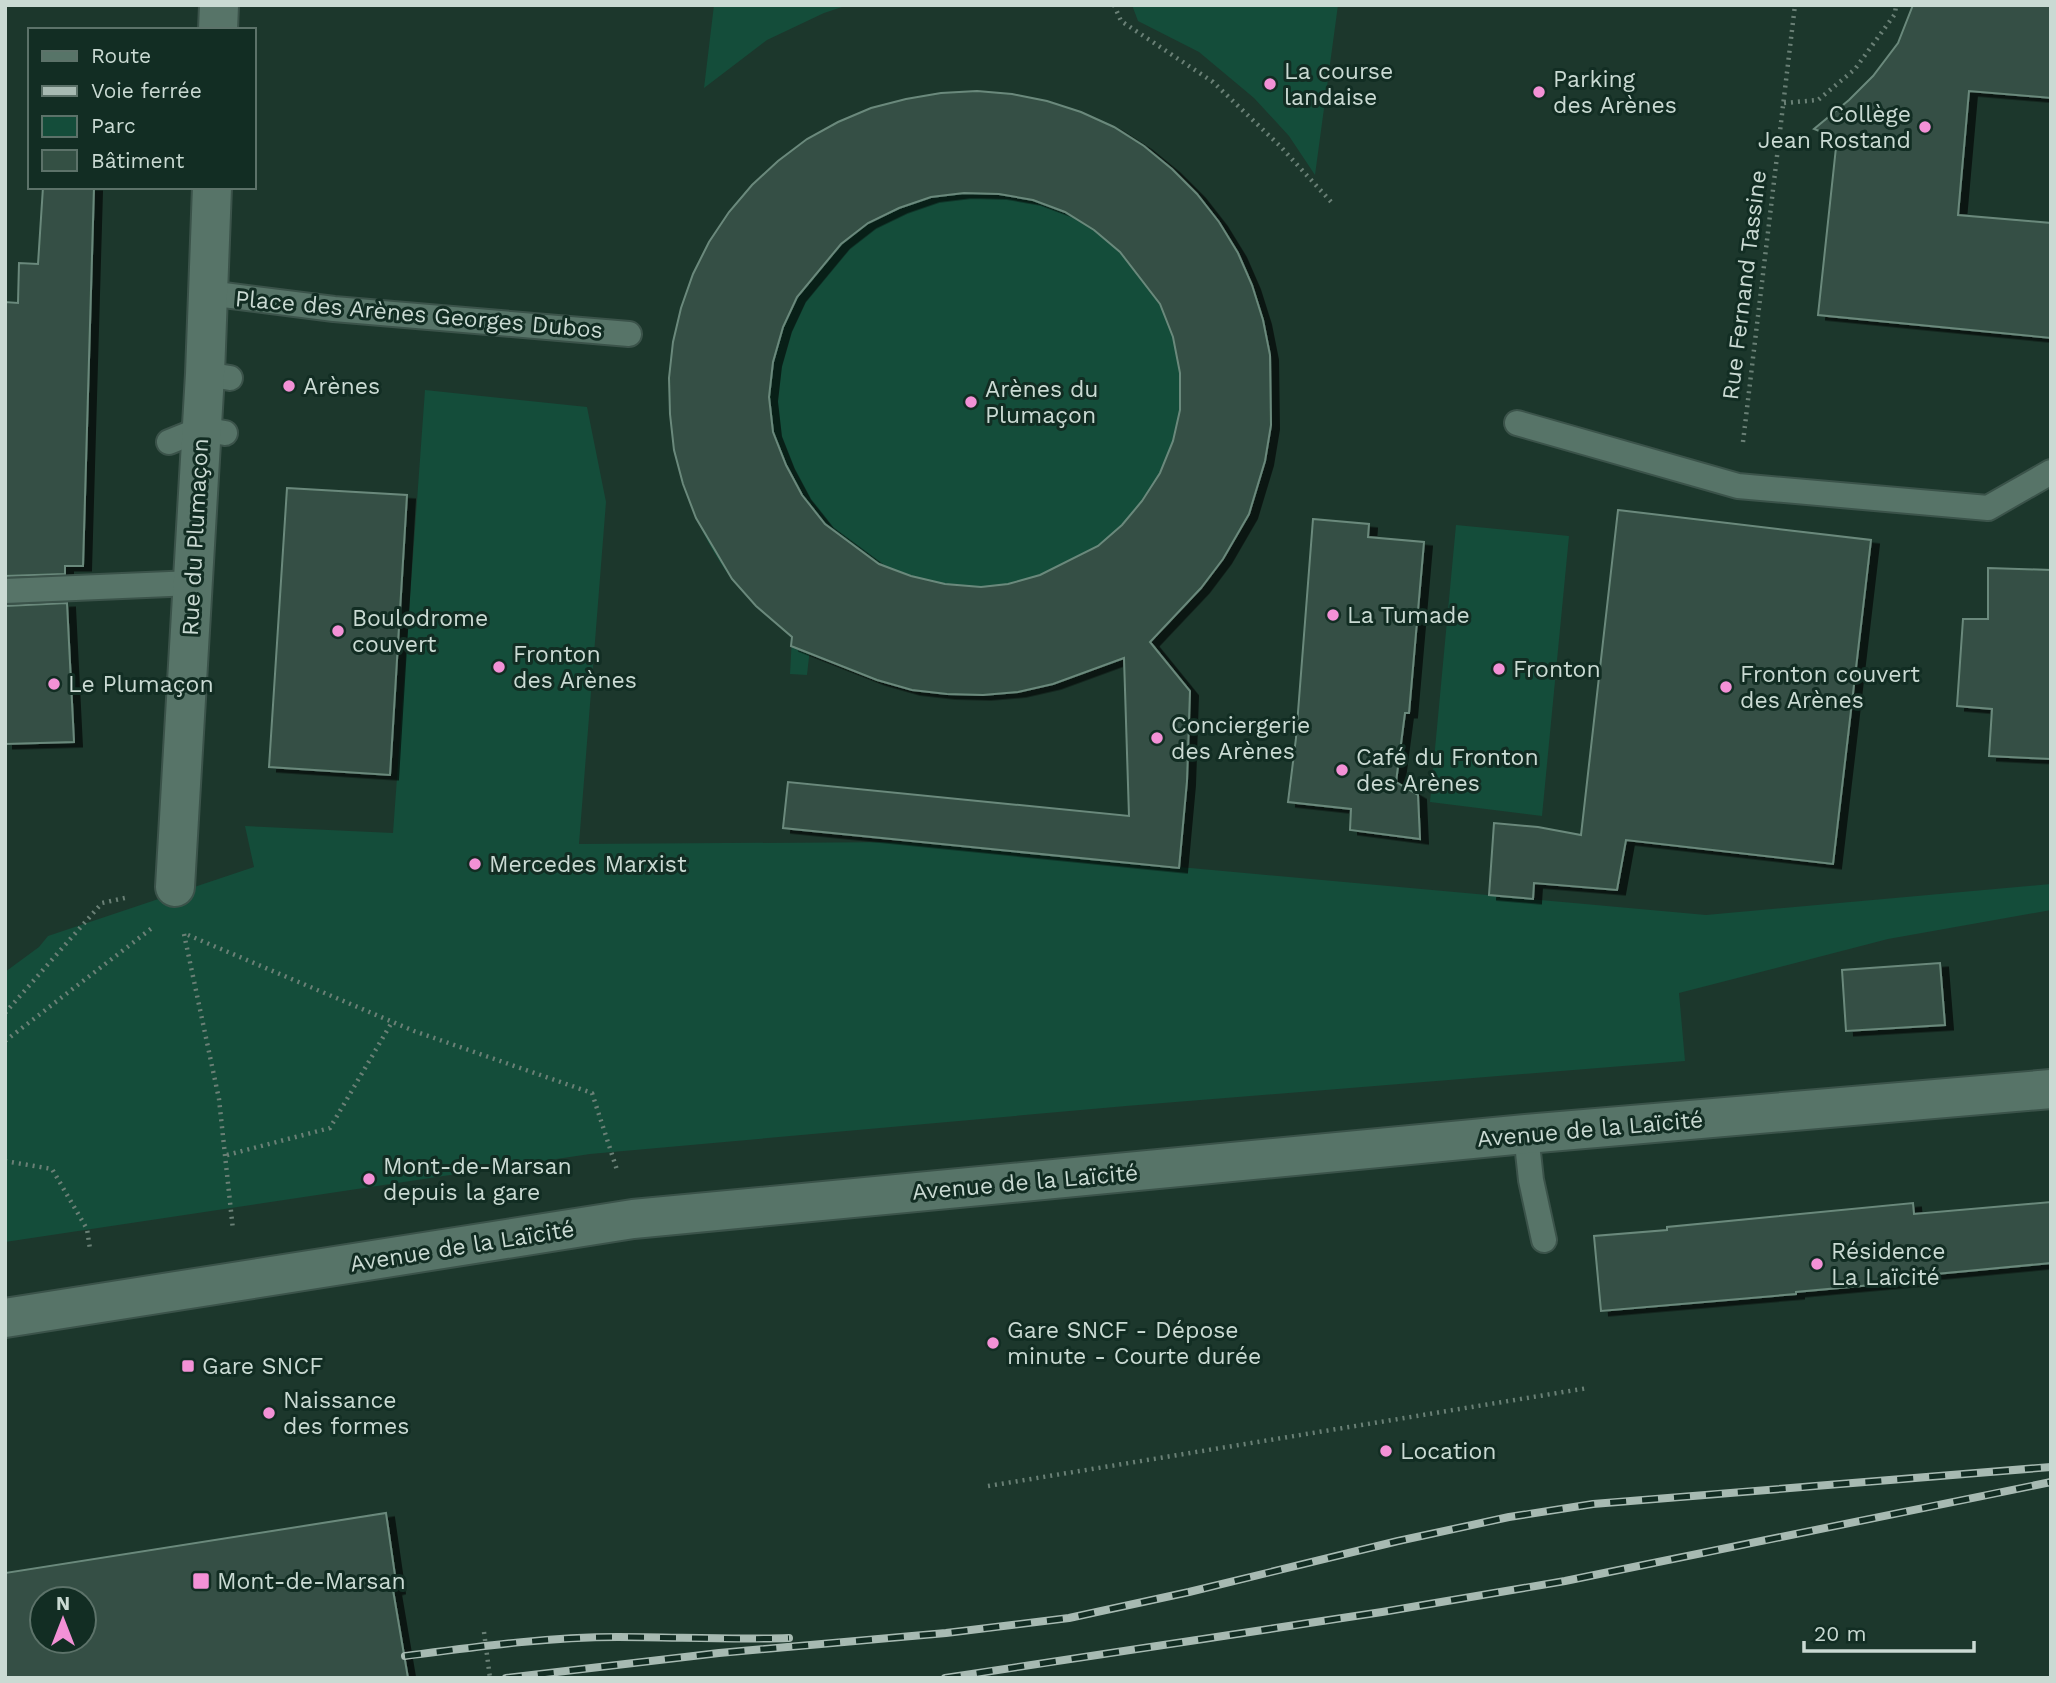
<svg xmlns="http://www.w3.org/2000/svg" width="2056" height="1683" font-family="'Work Sans',sans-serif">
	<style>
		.green { fill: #144d3a }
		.building { fill: #345044; stroke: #6b897c; stroke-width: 2; fill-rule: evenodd; filter: url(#shadow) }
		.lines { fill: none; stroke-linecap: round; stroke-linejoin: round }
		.lane-casing { stroke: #3b534a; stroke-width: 28 }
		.street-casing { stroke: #3b534a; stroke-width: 42 }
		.path { stroke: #6a8076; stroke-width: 4.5; stroke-dasharray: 2 5; stroke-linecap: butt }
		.lane { stroke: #577468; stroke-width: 24 }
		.street { stroke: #577468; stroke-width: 38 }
		.rail-casing { stroke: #a7bab2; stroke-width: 8 }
		.rail { stroke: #122d23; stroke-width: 5; stroke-dasharray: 16; stroke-linecap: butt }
		.poi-dot { fill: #f391d6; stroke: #122d23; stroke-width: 2.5 }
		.labels { text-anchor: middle; stroke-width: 6; stroke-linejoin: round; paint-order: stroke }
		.poi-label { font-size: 23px; fill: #cadad3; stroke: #122d23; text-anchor: start }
		.street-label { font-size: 23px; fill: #cadad3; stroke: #122d23 }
	</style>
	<defs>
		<filter id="shadow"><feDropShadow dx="8" dy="4.5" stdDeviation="0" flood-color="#0009"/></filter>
	</defs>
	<rect width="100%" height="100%" fill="#1c372c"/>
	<!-- green -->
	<g class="green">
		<path d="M 714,5 L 848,5 L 824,13 L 767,40 L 704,88 Z"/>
		<path d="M 1132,5 L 1338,5 L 1315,175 L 1289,136 L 1254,98 L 1199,52 L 1138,21 Z"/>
		<path d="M 941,93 C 990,94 1036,94 1082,113 C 1340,218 1332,584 1070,678 C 979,711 893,694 810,648 L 807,675 L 790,674 L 792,637 C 771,618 748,600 731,578 C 692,524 670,462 669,395 C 669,378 669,359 673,343 C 679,320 693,296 702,275 C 711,254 718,230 730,211 C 739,197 753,184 765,173 C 818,125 871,104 941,93 Z"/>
		<path d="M 425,390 L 587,407 L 606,502 L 579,844 L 906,842 L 1706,915 L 2051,884 L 2051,910 L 1888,939 L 1679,993 L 1685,1061 L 1126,1106 L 590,1154 L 5,1242 L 5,972 L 39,947 L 48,936 L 254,867 L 245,826 L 393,833 Z"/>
		<path d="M 1456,525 L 1569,536 L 1542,816 L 1430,802 Z"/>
	</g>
	<!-- building -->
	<g class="building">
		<path d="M 1913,5 L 2051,5 L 2051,98 L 1969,91 L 1958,215 L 2051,223 L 2051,338 L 1818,315 L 1837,138 L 1814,129 L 1849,100 L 1873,76 L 1898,43 Z"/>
		<path d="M 977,91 L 1012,94 L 1047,101 L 1081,112 L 1114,127 L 1144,146 L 1172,169 L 1197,194 L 1219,222 L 1238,253 L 1252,285 L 1263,320 L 1270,355 L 1271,425 L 1265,461 L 1249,514 L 1223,559 L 1201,588 L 1150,642 L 1190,691 L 1187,781 L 1179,868 L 783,828 L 788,782 L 1129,816 L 1124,658 L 1053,684 L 1018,692 L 983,695 L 947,694 L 912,690 L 877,680 L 791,646 L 792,637 L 756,606 L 732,579 L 696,518 L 683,484 L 674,450 L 670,414 L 669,378 L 673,342 L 681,308 L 693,274 L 709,242 L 729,212 L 752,185 L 778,161 L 807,139 L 838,122 L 871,108 L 906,99 L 941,93 ZM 964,193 L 999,194 L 1033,200 L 1065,212 L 1094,230 L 1120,252 L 1160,304 L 1173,337 L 1180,373 L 1180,410 L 1173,441 L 1160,473 L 1142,501 L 1122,525 L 1098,546 L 1040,575 L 1008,584 L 981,587 L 945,584 L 911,576 L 879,564 L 825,524 L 802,495 L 786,465 L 773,432 L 769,397 L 773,362 L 783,327 L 797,297 L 841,244 L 868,223 L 899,208 L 931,197 Z"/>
		<path d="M 43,187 L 94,187 L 83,566 L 65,566 L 65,574 L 5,576 L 5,302 L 18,303 L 19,263 L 38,264 Z"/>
		<path d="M 287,488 L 407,495 L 390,775 L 269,767 Z"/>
		<path d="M 1618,510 L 1871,540 L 1833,864 L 1626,840 L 1617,890 L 1534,883 L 1533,899 L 1489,895 L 1494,823 L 1538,827 L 1581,835 Z"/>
		<path d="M 1313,519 L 1369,524 L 1368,537 L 1424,542 L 1409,713 L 1405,713 L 1396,782 L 1418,795 L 1420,839 L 1350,830 L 1351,809 L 1288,802 L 1296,738 Z"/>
		<path d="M 1988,568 L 2051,570 L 2051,759 L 1989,756 L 1992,709 L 1957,706 L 1963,619 L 1988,619 Z"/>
		<path d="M 67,603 L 74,742 L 5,744 L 5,606 Z"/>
		<path d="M 1940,963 L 1945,1025 L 1846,1031 L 1842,970 Z"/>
		<path d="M 2051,1202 L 2051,1263 L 1915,1276 L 1915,1281 L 1796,1292 L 1796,1294 L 1601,1311 L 1594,1236 L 1667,1230 L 1667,1227 L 1913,1203 L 1914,1214 Z"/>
		<path d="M 386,1513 L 397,1589 L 393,1590 L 408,1678 L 5,1678 L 5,1573 ZM 42,1599 L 84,1599 L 84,1641 L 42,1641 Z"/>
	</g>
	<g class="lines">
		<defs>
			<g id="lane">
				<path d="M 208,293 L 334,309 L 629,334"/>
				<path d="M 205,374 L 230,378"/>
				<path d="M 1517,423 L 1738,486 L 1988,508 L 2051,472"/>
				<path d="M 169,442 L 201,429 L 225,433"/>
				<path d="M 5,591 L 193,583"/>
				<path d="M 1526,1134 L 1531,1180 L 1544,1240"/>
			</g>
			<g id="street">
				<path d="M 218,30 L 219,5"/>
				<path d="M 175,887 L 205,374 L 212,187"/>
				<path d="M 5,1318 L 633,1219 L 1526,1134 L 2051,1089"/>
			</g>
		</defs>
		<!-- lane casing -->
		<use href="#lane" class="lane-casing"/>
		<!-- street casing -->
		<use href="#street" class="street-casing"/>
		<!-- path -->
		<g class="path">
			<path d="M 1114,5 L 1121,21 L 1213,82 L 1280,146 L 1334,205"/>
			<path d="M 1784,103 L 1818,100 L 1855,69 L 1895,14 L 1896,5"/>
			<path d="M 1743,442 L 1795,5"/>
			<path d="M 184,934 L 219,1099 L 233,1230"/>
			<path d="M 188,935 L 414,1031 L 592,1093 L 617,1170"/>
			<path d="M 5,1013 L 102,903 L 129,897"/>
			<path d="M 5,1041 L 152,928"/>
			<path d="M 227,1155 L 330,1128 L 392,1022"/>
			<path d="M 5,1161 L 52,1169 L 87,1229 L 90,1249"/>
			<path d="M 988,1486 L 1588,1388"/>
			<path d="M 484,1632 L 490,1678"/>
		</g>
		<!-- lane -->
		<use href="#lane" class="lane"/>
		<!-- street -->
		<use href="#street" class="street"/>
		<defs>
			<g id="rail">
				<path d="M 405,1656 C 475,1647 547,1637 618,1637 C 675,1637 732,1640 789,1638"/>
				<path d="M 506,1678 L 719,1653 L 946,1633 L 1069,1618 L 1189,1592 L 1398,1541 L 1509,1517 L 1593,1504 L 2051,1467"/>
				<path d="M 945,1678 L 1382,1612 L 1565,1581 L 2051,1482"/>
			</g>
		</defs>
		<!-- rail casing -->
		<use href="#rail" class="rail-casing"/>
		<!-- rail -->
		<use href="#rail" class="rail"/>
	</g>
	<!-- markers -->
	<g class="poi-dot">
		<circle cx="1270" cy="84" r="7"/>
		<circle cx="1539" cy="92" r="7"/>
		<circle cx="1925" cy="127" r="7"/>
		<circle cx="289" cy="386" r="7"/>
		<circle cx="971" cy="402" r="7"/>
		<circle cx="1333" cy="615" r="7"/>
		<circle cx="338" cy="631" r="7"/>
		<circle cx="499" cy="667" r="7"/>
		<circle cx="1499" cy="669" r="7"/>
		<circle cx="54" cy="684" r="7"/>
		<circle cx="1726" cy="687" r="7"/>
		<circle cx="1157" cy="738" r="7"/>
		<circle cx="1342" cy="770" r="7"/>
		<circle cx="475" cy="864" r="7"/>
		<circle cx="369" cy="1179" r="7"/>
		<circle cx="1817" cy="1264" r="7"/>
		<circle cx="993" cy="1343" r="7"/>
		<rect x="181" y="1359" width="14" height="14" rx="3.5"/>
		<circle cx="269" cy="1413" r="7"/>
		<circle cx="1386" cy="1451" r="7"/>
		<rect x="192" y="1572" width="18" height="18" rx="3.5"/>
	</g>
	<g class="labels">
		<!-- poi labels -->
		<g class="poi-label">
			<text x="1284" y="79">La course<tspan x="1284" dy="26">landaise</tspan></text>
			<text x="1553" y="87">Parking<tspan x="1553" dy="26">des Arènes</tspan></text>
			<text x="1911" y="122" text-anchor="end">Collège<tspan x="1911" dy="26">Jean Rostand</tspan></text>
			<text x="303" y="394">Arènes</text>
			<text x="985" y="397">Arènes du<tspan x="985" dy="26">Plumaçon</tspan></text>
			<text x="1347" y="623">La Tumade</text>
			<text x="352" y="626">Boulodrome<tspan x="352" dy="26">couvert</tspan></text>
			<text x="513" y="662">Fronton<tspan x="513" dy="26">des Arènes</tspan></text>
			<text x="1513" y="677">Fronton</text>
			<text x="1740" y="682">Fronton couvert<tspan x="1740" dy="26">des Arènes</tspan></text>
			<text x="68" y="692">Le Plumaçon</text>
			<text x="1171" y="733">Conciergerie<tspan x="1171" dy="26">des Arènes</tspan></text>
			<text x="1356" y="765">Café du Fronton<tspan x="1356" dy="26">des Arènes</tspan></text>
			<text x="489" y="872">Mercedes Marxist</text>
			<text x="383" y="1174">Mont-de-Marsan<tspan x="383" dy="26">depuis la gare</tspan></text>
			<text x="1831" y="1259">Résidence<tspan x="1831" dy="26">La Laïcité</tspan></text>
			<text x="1007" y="1338">Gare SNCF - Dépose<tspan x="1007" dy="26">minute - Courte durée</tspan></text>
			<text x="202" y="1374">Gare SNCF</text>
			<text x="283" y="1408">Naissance<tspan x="283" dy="26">des formes</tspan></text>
			<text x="1400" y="1459">Location</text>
			<text x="217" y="1589">Mont-de-Marsan</text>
		</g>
		<!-- street labels -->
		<g class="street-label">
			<text transform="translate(1744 285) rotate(-83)" y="8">Rue Fernand Tassine</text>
			<text transform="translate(419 314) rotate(5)" y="8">Place des Arènes Georges Dubos</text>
			<text transform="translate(195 537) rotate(-87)" y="8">Rue du Plumaçon</text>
			<text transform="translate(1590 1129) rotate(-5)" y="8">Avenue de la Laïcité</text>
			<text transform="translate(1025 1182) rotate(-5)" y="8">Avenue de la Laïcité</text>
			<text transform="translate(462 1246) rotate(-9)" y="8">Avenue de la Laïcité</text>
		</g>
	</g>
	<!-- border -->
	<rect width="2056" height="1683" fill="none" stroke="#cadad3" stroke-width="14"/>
	<!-- legend -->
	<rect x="28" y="28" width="228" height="161" fill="#122d23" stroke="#5c7269" stroke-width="2"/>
	<rect x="42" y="51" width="35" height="10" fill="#577468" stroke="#5c7269" stroke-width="2"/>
	<text x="91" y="63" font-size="21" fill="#cadad3">Route</text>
	<rect x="42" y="86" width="35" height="10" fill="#a7bab2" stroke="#5c7269" stroke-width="2"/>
	<text x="91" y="98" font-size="21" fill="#cadad3">Voie ferrée</text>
	<rect x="42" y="116" width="35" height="21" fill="#144d3a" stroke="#5c7269" stroke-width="2"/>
	<text x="91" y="133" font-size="21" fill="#cadad3">Parc</text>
	<rect x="42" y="150" width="35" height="21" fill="#345044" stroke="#5c7269" stroke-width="2"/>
	<text x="91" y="168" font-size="21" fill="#cadad3">Bâtiment</text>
	<!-- north arrow -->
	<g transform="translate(63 1620)"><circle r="33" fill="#122d23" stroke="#5c7269" stroke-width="2"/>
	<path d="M0-5L12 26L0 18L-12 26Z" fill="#f391d6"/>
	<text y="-10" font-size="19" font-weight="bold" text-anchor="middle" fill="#cadad3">N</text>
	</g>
	<!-- scale -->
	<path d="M1804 1641v10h170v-10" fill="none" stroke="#cadad3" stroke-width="3.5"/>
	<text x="1814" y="1641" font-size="21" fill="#cadad3" stroke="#122d23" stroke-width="5" paint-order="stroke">20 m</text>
</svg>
